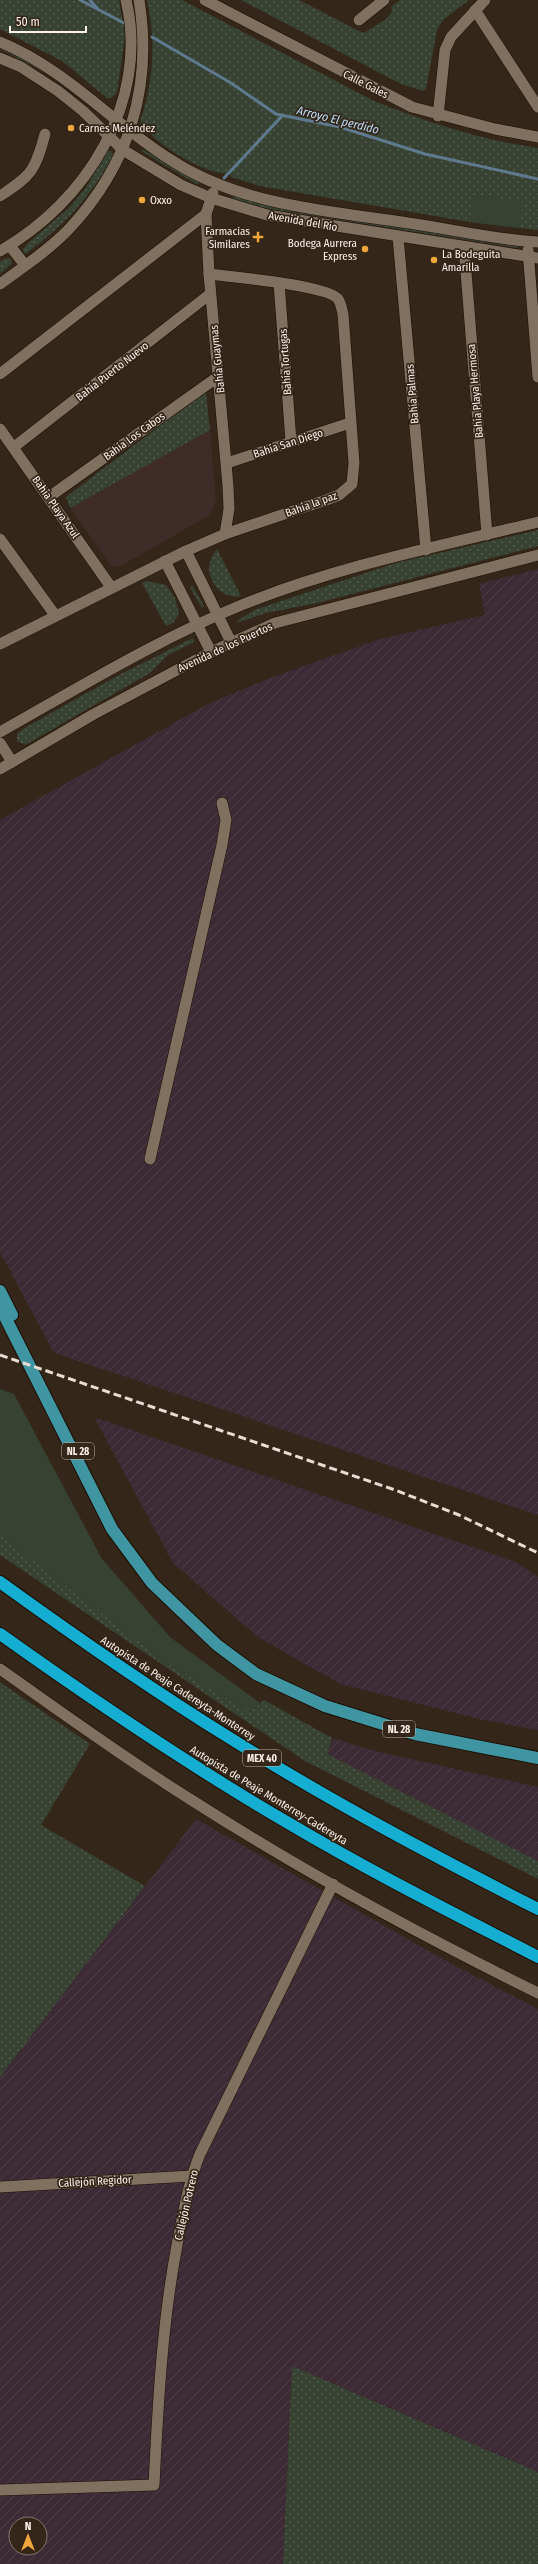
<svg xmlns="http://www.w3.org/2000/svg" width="538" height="2564" font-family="'Fira Sans Condensed',sans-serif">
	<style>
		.industrial { fill: url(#industrial-furrows); fill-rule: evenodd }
		.education { fill: #3f2b28 }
		.green { fill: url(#green-dots) }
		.pitch { fill: #374233 }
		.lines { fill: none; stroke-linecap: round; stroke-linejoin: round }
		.stream { stroke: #5f7a8f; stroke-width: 3 }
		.minor-casing { stroke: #1b0f03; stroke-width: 12 }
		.major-casing { stroke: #1b0f03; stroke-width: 14 }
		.highway-casing { stroke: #1b0f03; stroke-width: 14 }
		.minor { stroke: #80705f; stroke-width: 11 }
		.major { stroke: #4095a3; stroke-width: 12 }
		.highway { stroke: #15add1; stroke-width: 12 }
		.rail { stroke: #e7ddd3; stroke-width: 3; stroke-dasharray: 8 4; stroke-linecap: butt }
		.poi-dot { fill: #efa73d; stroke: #342618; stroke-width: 1.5 }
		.labels { text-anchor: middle; stroke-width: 3.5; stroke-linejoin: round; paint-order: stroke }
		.shield { fill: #342618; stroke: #c0b5aa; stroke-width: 1 }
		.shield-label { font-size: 10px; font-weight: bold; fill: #fcf2e9 }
		.street-label { font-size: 11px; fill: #fcf2e9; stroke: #342618 }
		.poi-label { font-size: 11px; fill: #fcf2e9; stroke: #342618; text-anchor: start }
		.water-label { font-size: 12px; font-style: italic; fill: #b7defd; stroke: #342618 }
	</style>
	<defs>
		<pattern id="industrial-furrows" width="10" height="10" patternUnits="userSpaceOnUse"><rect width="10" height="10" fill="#3c2b35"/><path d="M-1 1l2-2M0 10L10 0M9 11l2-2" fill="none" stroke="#4f4048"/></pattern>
		<pattern id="green-dots" width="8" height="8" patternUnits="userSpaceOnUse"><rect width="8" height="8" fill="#374233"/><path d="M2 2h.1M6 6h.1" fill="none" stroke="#555e51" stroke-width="1.8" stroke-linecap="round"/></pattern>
	</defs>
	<rect width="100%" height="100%" fill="#342618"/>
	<!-- industrial -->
	<g class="industrial">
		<path d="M 538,569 L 538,1515 L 54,1353 L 0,1252 L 0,820 L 208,704 L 270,678 L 380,639 L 485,615 L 479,584 Z"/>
		<path d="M 94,1417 L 516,1562 L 538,1577 L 538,1730 L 483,1720 L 340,1684 L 259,1638 L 173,1563 Z"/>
		<path d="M 332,1738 L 375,1751 L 538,1787 L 538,1861 L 327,1754 Z"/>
		<path d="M 196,1819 L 450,1963 L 538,2009 L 538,2472 L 292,2366 L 283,2564 L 0,2564 L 0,2077 ZM 16,2524 L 40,2524 L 40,2548 L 16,2548 Z"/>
	</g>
	<!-- education -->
	<path class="education" d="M 210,430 L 216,502 L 210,515 L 121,566 L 112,567 L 70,508 Z"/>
	<!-- green -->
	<g class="green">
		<path d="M 0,0 L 119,0 L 125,35 L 117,93 L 111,98 L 107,98 L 62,61 L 0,29 Z"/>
		<path d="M 147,0 L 182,0 L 374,101 C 430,123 478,139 538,148 L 538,230 L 470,222 L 260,186 L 231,177 L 230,173 C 207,177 150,141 140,121 C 154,83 156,39 147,0 Z"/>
		<path d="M 241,0 L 299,0 L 363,33 L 385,20 L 392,12 L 391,7 L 400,0 L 469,0 L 443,20 L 437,30 L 426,89 L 423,91 L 401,84 Z"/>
		<path d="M 0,47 L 38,65 L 95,110 L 49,75 L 0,49 Z"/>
		<path d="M 144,150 L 199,183 L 198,185 L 141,151 Z"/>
		<path d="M 107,151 L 111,151 L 114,155 C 90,198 65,224 27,253 L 24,253 L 23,249 L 27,244 L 70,207 L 85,189 Z"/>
		<path d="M 236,196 L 274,206 L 518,246 L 518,248 L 264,208 L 232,198 Z"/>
		<path d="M 7,258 L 11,259 L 12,263 L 0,274 L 0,261 Z"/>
		<path d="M 206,393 L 210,430 L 70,508 L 66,497 L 201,394 Z"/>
		<path d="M 538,530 L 538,546 L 317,603 L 266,613 L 239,622 L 237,621 L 254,610 L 396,563 Z"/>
		<path d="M 217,549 L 241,596 C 225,600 210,585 209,569 C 209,561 213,555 217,549 Z"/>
		<path d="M 146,581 L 166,585 L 175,598 L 179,614 L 173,623 L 166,626 L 142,583 Z"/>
		<path d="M 192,585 L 204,606 L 202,608 L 190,588 Z"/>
		<path d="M 193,638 L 194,642 L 168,655 L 150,673 L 25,745 L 17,741 L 17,733 L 28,726 L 117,676 Z"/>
		<path d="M 0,1535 L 167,1663 L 250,1712 L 264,1700 L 332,1738 L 327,1754 L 538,1861 L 538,1879 L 305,1761 L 0,1555 Z"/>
		<path d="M 0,1682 L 90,1744 L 41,1825 L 145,1886 L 0,2077 Z"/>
		<path d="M 292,2366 L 538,2472 L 538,2564 L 283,2564 Z"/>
	</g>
	<!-- pitch -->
	<g class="pitch">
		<path d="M 475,194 L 524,202 L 519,228 L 470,222 Z"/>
		<path d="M 0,1389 L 14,1394 L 102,1559 L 170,1637 L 260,1703 L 250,1712 L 167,1663 L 0,1535 Z"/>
	</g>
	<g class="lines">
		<!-- stream -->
		<g class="stream">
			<path d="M 80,0 L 126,24"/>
			<path d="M 90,0 L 97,8"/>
			<path d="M 152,37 L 231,83 L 276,114 L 340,127 L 425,154 L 538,179"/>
			<path d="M 224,178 L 283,115"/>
		</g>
		<defs>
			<g id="minor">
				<path d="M 205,0 L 412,107 L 495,129 L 538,137"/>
				<path d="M 475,10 L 538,107"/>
				<path d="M 359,20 L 384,0"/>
				<path d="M 0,42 C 66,69 112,123 171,160 C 243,207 333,211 415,224 C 456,230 497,240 538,242"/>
				<path d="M 0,58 L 21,67 L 58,91 L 83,111 L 123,150 L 181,185 L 211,198 L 267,215 L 538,258"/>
				<path d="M 438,116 L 445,50 L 451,37 L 485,0"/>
				<path d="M 213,193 L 206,214 L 209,274 L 228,486 L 229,509 L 225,534"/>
				<path d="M 0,196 C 32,175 35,171 45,134"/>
				<path d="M 398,237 L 426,550"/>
				<path d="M 10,246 L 25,265"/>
				<path d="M 464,247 L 487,535"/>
				<path d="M 528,250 L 538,377"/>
				<path d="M 0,251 C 86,203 150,101 126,0"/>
				<path d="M 279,283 L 291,441"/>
				<path d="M 0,284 C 23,267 49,250 69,229 C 129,165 153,87 139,0"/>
				<path d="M 0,374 L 206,214"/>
				<path d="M 0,429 L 111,587"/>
				<path d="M 14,447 L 210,294"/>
				<path d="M 227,463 L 350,423"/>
				<path d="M 49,497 L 219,376"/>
				<path d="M 0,539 L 55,615"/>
				<path d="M 186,551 L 231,642"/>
				<path d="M 165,561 L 211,652"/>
				<path d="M 0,644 L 186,551 L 225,534 L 326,500 L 339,495 L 352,484 L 354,463 L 343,314 C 342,310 341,303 338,299 C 327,285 231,277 209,274"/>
				<path d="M 0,732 C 80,687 158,639 244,604 C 338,566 440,546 538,522"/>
				<path d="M 0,743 L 12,762"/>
				<path d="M 0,769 L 94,714 L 211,652 L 275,623 L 538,555"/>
				<path d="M 150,1159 L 222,845 L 226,820 L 222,803"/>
				<path d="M 0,1669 C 64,1714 127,1760 193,1801 C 304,1872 420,1935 538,1993"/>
				<path d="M 0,2187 L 191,2176"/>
				<path d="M 0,2490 L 154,2485 C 158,2404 162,2324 177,2245 C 183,2214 188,2184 200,2154 L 333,1884"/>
			</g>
			<g id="major">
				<path d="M 0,1291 L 12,1315"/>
				<path d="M 0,1307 L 112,1529 L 152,1583 L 217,1645 L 256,1674 L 325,1706 L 415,1734 L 538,1758"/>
			</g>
			<g id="highway">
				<path d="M 0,1582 C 76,1637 154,1691 233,1740 C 332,1802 434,1856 538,1909"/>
				<path d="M 0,1634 C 94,1701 190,1766 290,1824 C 371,1872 455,1914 538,1957"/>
			</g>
		</defs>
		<!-- minor casing -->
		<use href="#minor" class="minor-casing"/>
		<!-- major casing -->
		<use href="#major" class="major-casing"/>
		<!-- highway casing -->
		<use href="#highway" class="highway-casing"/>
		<!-- minor -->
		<use href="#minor" class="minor"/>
		<!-- major -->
		<use href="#major" class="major"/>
		<!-- highway -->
		<use href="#highway" class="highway"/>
		<!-- rail -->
		<path class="rail" d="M 0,1355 L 395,1490 L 459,1515 L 538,1553"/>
	</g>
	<!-- markers -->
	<g class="poi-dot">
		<circle cx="71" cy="128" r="4"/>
		<circle cx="142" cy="200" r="4"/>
		<path d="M256 231h4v4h4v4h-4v4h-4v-4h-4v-4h4z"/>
		<circle cx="365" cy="249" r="4"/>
		<circle cx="434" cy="260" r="4"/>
	</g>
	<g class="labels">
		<!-- shield labels -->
		<g class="shield">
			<rect x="62" y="1443" width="32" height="16" rx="3"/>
			<rect x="383" y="1721" width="32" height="16" rx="3"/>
			<rect x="243" y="1750" width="38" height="16" rx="3"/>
		</g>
		<g class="shield-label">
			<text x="78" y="1455">NL 28</text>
			<text x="399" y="1733">NL 28</text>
			<text x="262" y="1762">MEX 40</text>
		</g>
		<!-- street labels -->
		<g class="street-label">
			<text transform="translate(366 84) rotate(27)" y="4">Calle Gales</text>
			<text transform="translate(303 221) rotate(10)" y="4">Avenida del Río</text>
			<text transform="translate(217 359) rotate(-96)" y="4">Bahía Guaymas</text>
			<text transform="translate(285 362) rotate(-94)" y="4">Bahía Tortugas</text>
			<text transform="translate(112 371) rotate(-38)" y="4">Bahía Puerto Nuevo</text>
			<text transform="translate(475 391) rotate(-95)" y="4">Bahía Playa Hermosa</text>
			<text transform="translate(412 394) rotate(-95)" y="4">Bahía Palmas</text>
			<text transform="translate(134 436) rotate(-36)" y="4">Bahía Los Cabos</text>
			<text transform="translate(288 443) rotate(-18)" y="4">Bahía San Diego</text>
			<text transform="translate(311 504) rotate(-20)" y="4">Bahía la paz</text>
			<text transform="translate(56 507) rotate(55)" y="4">Bahía Playa Azul</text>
			<text transform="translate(225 647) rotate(-25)" y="4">Avenida de los Puertos</text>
			<text transform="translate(178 1688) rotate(33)" y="4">Autopista de Peaje Cadereyta-Monterrey</text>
			<text transform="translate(269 1795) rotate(31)" y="4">Autopista de Peaje Monterrey-Cadereyta</text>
			<text transform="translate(95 2181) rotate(-3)" y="4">Callejón Regidor</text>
			<text transform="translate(186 2205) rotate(-77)" y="4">Callejón Potrero</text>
		</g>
		<!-- poi labels -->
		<g class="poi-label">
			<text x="79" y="132">Carnes Meléndez</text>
			<text x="150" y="204">Oxxo</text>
			<text x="250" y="235" text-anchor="end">Farmacias<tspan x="250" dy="13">Similares</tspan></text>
			<text x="357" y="247" text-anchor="end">Bodega Aurrera<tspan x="357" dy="13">Express</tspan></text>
			<text x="442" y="258">La Bodeguita<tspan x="442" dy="13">Amarilla</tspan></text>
		</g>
		<!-- water labels -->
		<g class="water-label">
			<text transform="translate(338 120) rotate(14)" y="4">Arroyo El perdido</text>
		</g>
	</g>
	<!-- north arrow -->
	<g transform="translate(28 2536)"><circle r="19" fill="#342618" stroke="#84786c"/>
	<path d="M0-3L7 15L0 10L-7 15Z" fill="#efa73d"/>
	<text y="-6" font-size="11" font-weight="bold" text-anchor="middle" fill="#fcf2e9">N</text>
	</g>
	<!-- scale -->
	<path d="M10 26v6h76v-6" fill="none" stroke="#fcf2e9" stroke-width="2"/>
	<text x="16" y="26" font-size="12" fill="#fcf2e9" stroke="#342618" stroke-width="3" paint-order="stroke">50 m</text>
</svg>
